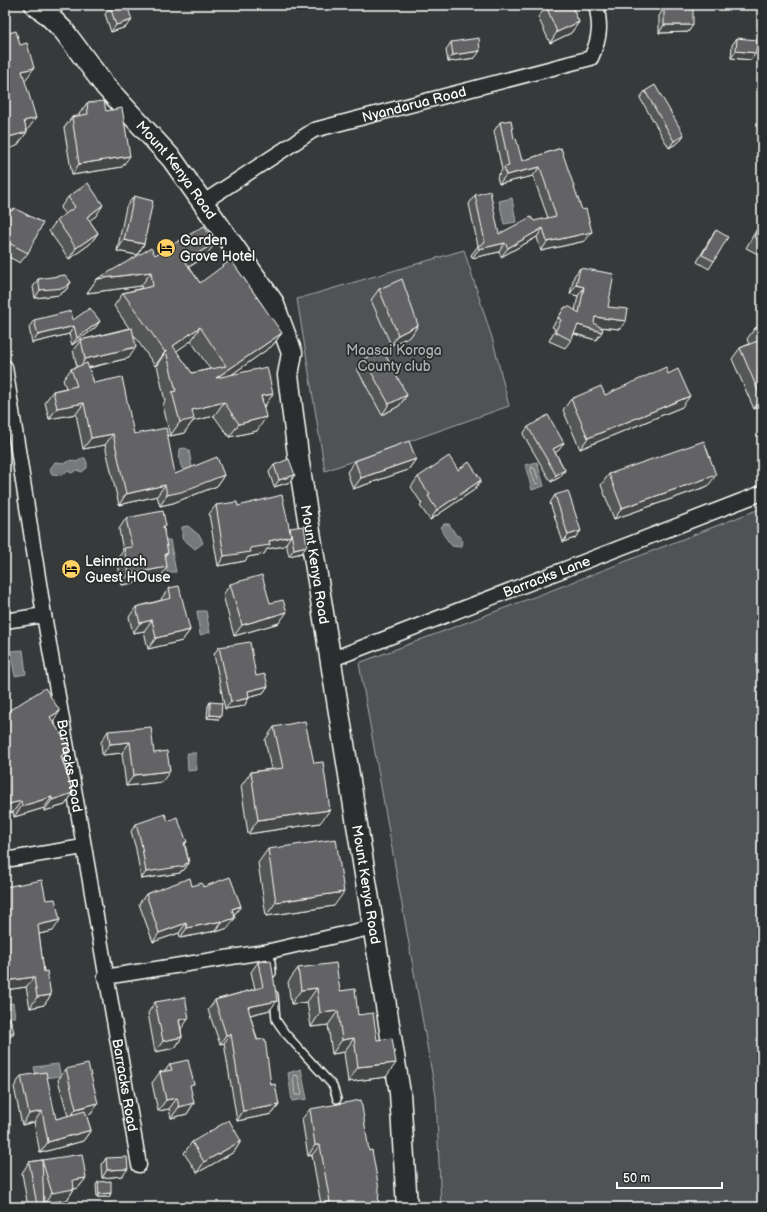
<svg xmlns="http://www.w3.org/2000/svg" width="767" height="1212" font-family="'Balsamiq Sans',sans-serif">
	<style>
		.green { fill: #505354; stroke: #a8a9aa }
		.water { fill: #767879; stroke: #adaeaf }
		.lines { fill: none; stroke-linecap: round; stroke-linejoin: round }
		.shore { stroke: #c8c9c9; stroke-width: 1 }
		.service-casing { stroke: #fff; stroke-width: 10 }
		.minor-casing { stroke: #fff; stroke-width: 17 }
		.secondary-casing { stroke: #fff; stroke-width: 23 }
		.service { stroke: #2a2d2e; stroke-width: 7 }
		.minor { stroke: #2a2d2e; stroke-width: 14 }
		.secondary { stroke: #2a2d2e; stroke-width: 20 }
		.wall { fill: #555657; stroke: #fff; fill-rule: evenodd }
		.shaded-wall { fill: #454647; stroke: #fff }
		.building { fill: #636465; stroke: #fff; fill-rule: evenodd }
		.labels { text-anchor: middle; stroke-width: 3.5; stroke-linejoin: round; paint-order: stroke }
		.street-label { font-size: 14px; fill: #fff; stroke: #2a2d2e }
		.poi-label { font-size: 14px; fill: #fff; stroke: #2a2d2e; text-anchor: start }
		.park-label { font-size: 14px; fill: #b0b2b2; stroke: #2a2d2e }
	</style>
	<rect width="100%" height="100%" fill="#373a3b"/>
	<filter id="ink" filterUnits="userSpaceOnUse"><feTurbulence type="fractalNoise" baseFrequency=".025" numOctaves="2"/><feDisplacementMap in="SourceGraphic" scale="8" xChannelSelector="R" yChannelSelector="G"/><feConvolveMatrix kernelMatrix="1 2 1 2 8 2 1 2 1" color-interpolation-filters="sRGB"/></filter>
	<g filter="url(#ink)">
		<!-- green -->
		<g class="green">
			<path d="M 464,250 L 493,341 L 509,406 L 325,471 L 297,299 Z"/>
			<path d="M 762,508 L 762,1207 L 441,1207 L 436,1096 L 359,663 L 555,589 Z"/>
		</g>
		<!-- water -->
		<g class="water">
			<path d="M 512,198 L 516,222 L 504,224 L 499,201 Z"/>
			<path d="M 185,448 L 189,450 L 192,468 L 185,472 C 179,466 179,457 180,449 Z"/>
			<path d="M 82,458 L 85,458 L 87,463 L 87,468 L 82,472 L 76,470 L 72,473 L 67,471 L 62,475 L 52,474 C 48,468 52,467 55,462 L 65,463 L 71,460 L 77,462 Z"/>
			<path d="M 537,462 L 544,486 L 532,490 L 525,465 Z"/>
			<path d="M 444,524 L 449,524 L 456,535 L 461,537 L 462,544 L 460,547 L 452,546 L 443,534 L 441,527 Z"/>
			<path d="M 188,526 L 200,536 L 203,543 L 195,549 L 182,538 L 182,527 Z"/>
			<path d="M 162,540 L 170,540 L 176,572 L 167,572 Z"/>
			<path d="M 197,611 L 206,611 L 210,632 L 200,635 Z"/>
			<path d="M 23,650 L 26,674 L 15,676 L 10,651 Z"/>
			<path d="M 187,753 L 196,753 L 197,770 L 188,771 Z"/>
			<path d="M 13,1003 L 15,1017 L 5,1017 L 5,1004 Z"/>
			<path d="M 58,1064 L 61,1076 L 37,1079 L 34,1067 Z"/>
			<path d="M 301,1069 L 307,1099 L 292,1101 L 288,1073 Z"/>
		</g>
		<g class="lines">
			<!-- shore -->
			<g class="shore">
				<path d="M 532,467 L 535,469 L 539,482 L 538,484 L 535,483 L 531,470 Z"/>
				<path d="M 294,1075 L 298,1076 L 302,1093 L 301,1095 L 295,1095 L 293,1077 Z"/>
			</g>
			<defs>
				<g id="service">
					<path d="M 270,951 L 272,973"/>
					<path d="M 274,995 L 276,1020 L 285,1033 L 333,1086 L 337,1099"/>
				</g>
				<g id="minor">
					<path d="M 47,14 L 57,5"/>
					<path id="s1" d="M 202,203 L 314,130 L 591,58 C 600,38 601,26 596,5"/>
					<path id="s2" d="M 5,367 L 44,615 L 139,1165"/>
					<path d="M 5,621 L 44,615"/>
					<path id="s3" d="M 330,660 L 762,493"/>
					<path d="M 5,860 L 83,847"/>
					<path d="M 105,977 L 270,951 L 374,927"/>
				</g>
				<g id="secondary">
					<path id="s4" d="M 35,5 L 47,14 L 64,31 L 105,86 L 172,159 L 273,302 L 292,353 L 288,375 L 299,463 L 400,1093 L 407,1207"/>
				</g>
			</defs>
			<!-- service casing -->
			<use href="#service" class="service-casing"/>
			<!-- minor casing -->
			<use href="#minor" class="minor-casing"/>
			<!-- secondary casing -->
			<use href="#secondary" class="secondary-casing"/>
			<!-- service -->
			<use href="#service" class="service"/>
			<!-- minor -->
			<use href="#minor" class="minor"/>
			<!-- secondary -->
			<use href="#secondary" class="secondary"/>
		</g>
		<!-- wall -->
		<g class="wall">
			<path d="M 540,5 L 571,5 L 579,22 L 571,33 L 550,43 L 538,17 L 543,11 Z"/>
			<path d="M 110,7 L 132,20 L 126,27 L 111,32 L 105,14 Z"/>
			<path d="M 664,8 L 693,25 L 688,32 L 659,33 L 659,16 Z"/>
			<path d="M 737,38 L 751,60 L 731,58 L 732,45 Z"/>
			<path d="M 451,42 L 475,58 L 448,62 L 446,50 Z"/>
			<path d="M 645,91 L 679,142 L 669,148 L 640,98 Z"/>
			<path d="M 87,103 L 106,111 L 122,167 L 72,175 L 64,128 L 72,117 L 79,116 L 79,114 Z"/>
			<path d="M 500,122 L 514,139 L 522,161 L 561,148 L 585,241 L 541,251 L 537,237 L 501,257 L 499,252 L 472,258 L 471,255 L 478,246 L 469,204 L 475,195 L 499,234 L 548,218 L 533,176 L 499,184 L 497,177 L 502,170 L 494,131 Z"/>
			<path d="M 134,196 L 144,244 L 137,255 L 117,251 L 126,207 Z"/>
			<path d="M 68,197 L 96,216 L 89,220 L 98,233 L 90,244 L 69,259 L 49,231 L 57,220 L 65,214 L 60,208 Z"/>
			<path d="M 5,207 L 12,211 L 14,208 L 28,253 L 20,263 L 5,255 Z"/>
			<path d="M 762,220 L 762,256 L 746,248 Z"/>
			<path d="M 716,230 L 714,261 L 709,269 L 697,262 L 711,237 Z"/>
			<path d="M 155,255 L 205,257 L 189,267 L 200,283 L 282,333 L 272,346 L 231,375 L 264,407 L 257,431 L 229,437 L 214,416 L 193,421 L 184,433 L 170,436 L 163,405 L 165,401 L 157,365 L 155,366 L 133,334 L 129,358 L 89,368 L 94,383 L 134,434 L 175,474 L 224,475 L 217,486 L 173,503 L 160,506 L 157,496 L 119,505 L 105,445 L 83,449 L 76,414 L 49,419 L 45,402 L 53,391 L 66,388 L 63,380 L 71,369 L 77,367 L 73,350 L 81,340 L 129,328 L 114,306 L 123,293 L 142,288 L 141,286 L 87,293 L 97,279 ZM 191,341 L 210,369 L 192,373 L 176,351 Z"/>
			<path d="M 580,268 L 608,307 L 626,321 L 620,329 L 600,327 L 596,340 L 574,334 L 571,340 L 565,348 L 549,341 L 555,329 L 552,327 L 565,307 L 575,311 L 578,296 L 570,294 L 574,276 Z"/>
			<path d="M 38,279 L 71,282 L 66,290 L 59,295 L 35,298 L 33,287 Z"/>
			<path d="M 379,289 L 418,325 L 411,336 L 391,345 L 371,300 Z"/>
			<path d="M 34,320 L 73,320 L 100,321 L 95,328 L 72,345 L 69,334 L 32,343 L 29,327 Z"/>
			<path d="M 762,325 L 762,405 L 754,409 L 732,359 L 740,348 L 749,344 L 747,339 L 755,328 Z"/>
			<path d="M 364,359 L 407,395 L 399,406 L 382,415 L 357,369 Z"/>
			<path d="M 605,395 L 682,407 L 580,449 L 563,410 L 571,399 Z"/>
			<path d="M 528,427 L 559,450 L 555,452 L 565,470 L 560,477 L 551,482 L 523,434 Z"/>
			<path d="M 416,459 L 408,470 L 353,489 L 347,472 L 355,461 Z"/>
			<path d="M 274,465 L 290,482 L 274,487 L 269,472 Z"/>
			<path d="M 458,470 L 481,480 L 474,490 L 430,520 L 420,506 L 422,504 L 411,487 L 418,477 Z"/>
			<path d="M 609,474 L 708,486 L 614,519 L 601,485 Z"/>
			<path d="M 555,495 L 575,538 L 563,542 L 550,503 Z"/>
			<path d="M 216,505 L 238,506 L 289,529 L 290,528 L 302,553 L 289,556 L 286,543 L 284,546 L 267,549 L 264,554 L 248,557 L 245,561 L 218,566 L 209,514 Z"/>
			<path d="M 126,518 L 164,529 L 165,557 L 160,578 L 122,585 L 117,559 L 123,551 L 119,529 Z"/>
			<path d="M 230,584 L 270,603 L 279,623 L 234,636 L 223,595 Z"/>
			<path d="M 169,588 L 190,630 L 182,641 L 148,649 L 144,631 L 133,633 L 129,617 L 136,607 L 162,600 L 161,599 Z"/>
			<path d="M 219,647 L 268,686 L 263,693 L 249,696 L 249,698 L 244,706 L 225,709 L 214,654 Z"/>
			<path d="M 210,702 L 221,716 L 219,719 L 207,718 L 208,706 Z"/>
			<path d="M 60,711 L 53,721 L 69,751 L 63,760 L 73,793 L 65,805 L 44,811 L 44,808 L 14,817 L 13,812 L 5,814 L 5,713 Z"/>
			<path d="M 274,727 L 320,823 L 248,834 L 241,786 L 251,772 L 271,769 L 265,740 Z"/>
			<path d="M 108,731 L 154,753 L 162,782 L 126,786 L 122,753 L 102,755 L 101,742 Z"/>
			<path d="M 168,821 L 187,842 L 185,844 L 189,863 L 184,870 L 181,871 L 180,873 L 141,879 L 136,849 L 131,831 L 136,824 Z"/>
			<path d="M 268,849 L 334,906 L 266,916 L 258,863 Z"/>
			<path d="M 192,886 L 203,887 L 241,906 L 234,915 L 235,918 L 228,928 L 216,932 L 215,931 L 180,938 L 179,933 L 153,942 L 139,904 L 146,894 Z"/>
			<path d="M 5,887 L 53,931 L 39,934 L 44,972 L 51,995 L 44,1005 L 30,1008 L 26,987 L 5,990 Z"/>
			<path d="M 258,962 L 270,1010 L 250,1015 L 271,1085 L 279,1105 L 272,1114 L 237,1121 L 224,1043 L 220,1044 L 208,1010 L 215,1000 L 255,989 L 251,972 Z"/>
			<path d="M 298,968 L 340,991 L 377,1040 L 386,1077 L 348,1082 L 344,1052 L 332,1054 L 328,1025 L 311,1027 L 307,1002 L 291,1004 L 288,982 Z"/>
			<path d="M 155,1002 L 181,1029 L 182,1037 L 175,1048 L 155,1052 L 148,1013 Z"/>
			<path d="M 170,1064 L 194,1103 L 187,1114 L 171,1118 L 169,1109 L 158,1111 L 152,1083 L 160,1072 L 165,1071 Z"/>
			<path d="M 66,1069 L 98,1103 L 91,1114 L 86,1115 L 91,1130 L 83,1141 L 40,1153 L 34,1122 L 22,1125 L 14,1087 L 21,1076 L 56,1119 L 68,1116 L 58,1080 Z"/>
			<path d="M 310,1109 L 378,1207 L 321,1204 L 312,1155 L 308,1156 L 302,1119 Z"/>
			<path d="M 241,1141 L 234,1152 L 197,1173 L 184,1153 L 192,1142 Z"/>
			<path d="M 106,1158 L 122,1176 L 102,1178 L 101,1166 Z"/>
			<path d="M 42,1160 L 86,1178 L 78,1188 L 74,1189 L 67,1200 L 45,1203 L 44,1201 L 42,1207 L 28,1207 L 22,1173 L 29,1162 Z"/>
			<path d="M 98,1182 L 111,1193 L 109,1197 L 97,1197 L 96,1185 Z"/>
		</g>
		<!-- shaded-wall -->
		<g class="shaded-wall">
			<path d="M 132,20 L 126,27 L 111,32 L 116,25 Z"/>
			<path d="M 579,22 L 571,33 L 550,43 L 557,32 Z"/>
			<path d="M 664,25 L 693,25 L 688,32 L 659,33 Z"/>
			<path d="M 480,51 L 475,58 L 448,62 L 453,55 Z"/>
			<path d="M 736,51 L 756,53 L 751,60 L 731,58 Z"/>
			<path d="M 34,68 L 24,82 L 22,71 Z"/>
			<path d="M 36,118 L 26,132 L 24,121 Z"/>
			<path d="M 27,132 L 17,146 L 5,150 L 5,138 Z"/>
			<path d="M 684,135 L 679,142 L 669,148 L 674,141 Z"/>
			<path d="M 130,156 L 122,167 L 72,175 L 79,164 Z"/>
			<path d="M 540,167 L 533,176 L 499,184 L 506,175 Z"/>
			<path d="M 103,205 L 96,216 L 79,228 L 87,217 Z"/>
			<path d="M 543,228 L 537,237 L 501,257 L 508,248 Z"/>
			<path d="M 592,232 L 585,241 L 541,251 L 547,242 Z"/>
			<path d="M 98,233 L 90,244 L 69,259 L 76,248 Z"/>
			<path d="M 124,240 L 144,244 L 137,255 L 117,251 Z"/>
			<path d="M 215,243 L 205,257 L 175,275 L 185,261 Z"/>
			<path d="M 505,243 L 499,252 L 472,258 L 479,249 Z"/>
			<path d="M 151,272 L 141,286 L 87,293 L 97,279 Z"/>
			<path d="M 71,282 L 66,290 L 59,295 L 35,298 L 40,290 Z"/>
			<path d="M 576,285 L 584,287 L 578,296 L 570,294 Z"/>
			<path d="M 595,317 L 626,321 L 620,329 L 589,326 Z"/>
			<path d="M 100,321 L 95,328 L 72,345 L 77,338 Z"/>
			<path d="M 418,325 L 411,336 L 391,345 L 398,335 Z"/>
			<path d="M 578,325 L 602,332 L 596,340 L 572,333 Z"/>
			<path d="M 74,326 L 69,334 L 32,343 L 38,335 Z"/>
			<path d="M 200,327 L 191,341 L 168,357 L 173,346 Z"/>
			<path d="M 282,333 L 272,346 L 207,392 L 216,378 Z"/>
			<path d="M 136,347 L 129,358 L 78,370 L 85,359 Z"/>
			<path d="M 166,351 L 157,365 L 155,366 L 165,352 Z"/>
			<path d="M 273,394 L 264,407 L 261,396 Z"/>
			<path d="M 407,395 L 399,406 L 382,415 L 389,404 Z"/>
			<path d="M 690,396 L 682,407 L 580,449 L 588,438 Z"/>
			<path d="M 761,398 L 762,398 L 762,405 L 754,409 Z"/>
			<path d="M 224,402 L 214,416 L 193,421 L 184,433 L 170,436 L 180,422 L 192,410 Z"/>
			<path d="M 84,403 L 76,414 L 49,419 L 57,408 Z"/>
			<path d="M 266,417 L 257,431 L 229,437 L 239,424 Z"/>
			<path d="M 113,434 L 105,445 L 83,449 L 91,438 Z"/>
			<path d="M 564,443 L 559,450 L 548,457 L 553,449 Z"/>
			<path d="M 416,459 L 408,470 L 353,489 L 361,478 Z"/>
			<path d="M 565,470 L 560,477 L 551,482 L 556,475 Z"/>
			<path d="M 224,475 L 217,486 L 173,503 L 160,506 L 167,495 Z"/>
			<path d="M 295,475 L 290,482 L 274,487 L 279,480 Z"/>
			<path d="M 716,475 L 708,486 L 614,519 L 622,508 Z"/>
			<path d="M 481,480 L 474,490 L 430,520 L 437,510 Z"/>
			<path d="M 165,485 L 157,496 L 119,505 L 126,494 Z"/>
			<path d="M 581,531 L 575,538 L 563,542 L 568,535 Z"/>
			<path d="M 291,536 L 284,546 L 267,549 L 264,554 L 248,557 L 245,561 L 218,566 L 224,556 L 250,548 L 269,541 Z"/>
			<path d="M 307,546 L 302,553 L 289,556 L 294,549 Z"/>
			<path d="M 167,567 L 160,578 L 122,585 L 129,574 Z"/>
			<path d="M 287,612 L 279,623 L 234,636 L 242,625 Z"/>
			<path d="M 152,620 L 144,631 L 133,633 L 140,623 Z"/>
			<path d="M 190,630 L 182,641 L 148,649 L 156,638 Z"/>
			<path d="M 268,686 L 263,693 L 243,698 L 248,691 Z"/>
			<path d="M 249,698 L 244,706 L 225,709 L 231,702 Z"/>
			<path d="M 60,711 L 52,723 L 50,717 Z"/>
			<path d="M 210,715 L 221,716 L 219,719 L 207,718 Z"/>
			<path d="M 130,742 L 122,753 L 102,755 L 110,744 Z"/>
			<path d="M 69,751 L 61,762 L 61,756 Z"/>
			<path d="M 170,771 L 162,782 L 126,786 L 134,775 Z"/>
			<path d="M 73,793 L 65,805 L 44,811 L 52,800 Z"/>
			<path d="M 52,797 L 44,808 L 14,817 L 22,806 Z"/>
			<path d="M 21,801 L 13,812 L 5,814 L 5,805 Z"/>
			<path d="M 330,810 L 320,823 L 248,834 L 258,820 Z"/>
			<path d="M 189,863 L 184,870 L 181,871 L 180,873 L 141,879 L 146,872 Z"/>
			<path d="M 344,892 L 334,906 L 266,916 L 276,902 Z"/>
			<path d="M 241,906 L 234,915 L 232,909 Z"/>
			<path d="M 235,918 L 228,928 L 216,932 L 223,922 Z"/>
			<path d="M 60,920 L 53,931 L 30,936 L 38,925 Z"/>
			<path d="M 222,921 L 215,931 L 180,938 L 187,928 Z"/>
			<path d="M 186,923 L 179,933 L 153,942 L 159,933 Z"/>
			<path d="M 34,977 L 26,987 L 5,990 L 5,981 Z"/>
			<path d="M 317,988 L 307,1002 L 291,1004 L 301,990 Z"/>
			<path d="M 51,995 L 44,1005 L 30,1008 L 37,997 Z"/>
			<path d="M 277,1001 L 270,1010 L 241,1017 L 248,1007 Z"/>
			<path d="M 338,1011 L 328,1025 L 311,1027 L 320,1013 Z"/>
			<path d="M 189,1018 L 181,1029 L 179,1020 Z"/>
			<path d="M 14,1032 L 12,1036 L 5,1038 L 5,1036 Z"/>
			<path d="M 231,1034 L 224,1043 L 220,1044 L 226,1035 Z"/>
			<path d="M 182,1037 L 175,1048 L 155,1052 L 163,1041 Z"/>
			<path d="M 354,1038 L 344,1052 L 332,1054 L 342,1040 Z"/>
			<path d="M 396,1063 L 386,1077 L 348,1082 L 358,1067 Z"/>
			<path d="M 177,1098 L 169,1109 L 158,1111 L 166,1100 Z"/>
			<path d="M 98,1103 L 91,1114 L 69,1119 L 76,1109 Z"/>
			<path d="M 194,1103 L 187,1114 L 171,1118 L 179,1107 Z"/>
			<path d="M 279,1105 L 272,1114 L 237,1121 L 243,1111 Z"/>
			<path d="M 42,1111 L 34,1122 L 22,1125 L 29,1114 Z"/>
			<path d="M 91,1130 L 83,1141 L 40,1153 L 48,1142 Z"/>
			<path d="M 241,1141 L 234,1152 L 197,1173 L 204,1162 Z"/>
			<path d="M 315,1145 L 320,1145 L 312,1155 L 308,1156 Z"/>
			<path d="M 128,1169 L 122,1176 L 102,1178 L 107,1170 Z"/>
			<path d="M 86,1178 L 78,1188 L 74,1189 L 67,1200 L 45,1203 L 52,1193 L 73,1180 Z"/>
			<path d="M 111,1193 L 109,1197 L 97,1197 L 99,1194 Z"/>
			<path d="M 44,1204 L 42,1207 L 36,1207 L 37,1205 Z"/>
		</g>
		<!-- building -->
		<g class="building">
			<path d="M 117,5 L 127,5 L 132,20 L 116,25 L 110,7 Z"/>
			<path d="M 549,5 L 571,5 L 579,22 L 557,32 L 546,6 Z"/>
			<rect x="664" y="8" width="29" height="17"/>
			<path d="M 16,31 L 20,45 L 27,43 L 34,68 L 22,71 L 36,118 L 24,121 L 27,132 L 5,138 L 5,34 Z"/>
			<path d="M 479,38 L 480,51 L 453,55 L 451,42 Z"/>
			<path d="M 737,38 L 757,40 L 756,53 L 736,51 Z"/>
			<path d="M 655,85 L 684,135 L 674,141 L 645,91 Z"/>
			<path d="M 104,101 L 106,111 L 122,108 L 130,156 L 79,164 L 72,117 L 88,114 L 87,103 Z"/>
			<path d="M 511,120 L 514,139 L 516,138 L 522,161 L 561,148 L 582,210 L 586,209 L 592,232 L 547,242 L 543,228 L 508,248 L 505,243 L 479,249 L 478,246 L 485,242 L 475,195 L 490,191 L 499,234 L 531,217 L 534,221 L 556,216 L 540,167 L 506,175 L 504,167 L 509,166 L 500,122 Z"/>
			<path d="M 88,183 L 103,205 L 87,217 L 98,233 L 76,248 L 57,220 L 75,207 L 68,197 Z"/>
			<path d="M 134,196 L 153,201 L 144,244 L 124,240 Z"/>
			<path d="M 5,207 L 12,211 L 14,208 L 43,223 L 28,253 L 5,241 Z"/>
			<path d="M 762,222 L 762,241 L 754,237 Z"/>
			<path d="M 204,226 L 215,243 L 185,261 L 200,283 L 231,260 L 282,333 L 216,378 L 267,367 L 273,394 L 261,396 L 266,417 L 239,424 L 224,402 L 192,410 L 194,419 L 180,422 L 172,392 L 176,391 L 166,351 L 165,352 L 123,293 L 153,286 L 151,272 L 97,279 L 151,248 L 155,255 ZM 200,327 L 226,366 L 192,373 L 173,346 Z"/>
			<path d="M 716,230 L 728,237 L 714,261 L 702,255 Z"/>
			<path d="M 580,268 L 614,274 L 608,307 L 628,309 L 626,321 L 595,317 L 594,323 L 603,329 L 602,332 L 578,325 L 571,340 L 555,332 L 561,320 L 558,318 L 565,307 L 570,307 L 579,313 L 584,287 L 576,285 Z"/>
			<path d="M 65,275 L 71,282 L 64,288 L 40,290 L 38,279 Z"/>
			<path d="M 402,279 L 418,325 L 398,335 L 379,289 Z"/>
			<path d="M 90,308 L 100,321 L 77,338 L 74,326 L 38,335 L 34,320 L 71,311 L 73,320 Z"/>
			<path d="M 762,325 L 762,398 L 761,398 L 740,348 L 760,340 L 755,328 Z"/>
			<path d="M 132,328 L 136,347 L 85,359 L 81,340 Z"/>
			<path d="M 382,349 L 407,395 L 389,404 L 364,359 Z"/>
			<path d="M 87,363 L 94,383 L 122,377 L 134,434 L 166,428 L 175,474 L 217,457 L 224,475 L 181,492 L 167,495 L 165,485 L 126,494 L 113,434 L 91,438 L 84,403 L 57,408 L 53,391 L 77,386 L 71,369 Z"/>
			<path d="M 666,367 L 668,374 L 678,369 L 690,396 L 588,438 L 571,399 L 601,386 L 605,395 Z"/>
			<path d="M 548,415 L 564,443 L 553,449 L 565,470 L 556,475 L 528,427 Z"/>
			<path d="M 409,441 L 416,459 L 361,478 L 355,461 Z"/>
			<path d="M 704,441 L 716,475 L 622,508 L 609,474 Z"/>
			<path d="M 449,456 L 458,470 L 469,462 L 481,480 L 437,510 L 428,496 L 430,495 L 418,477 Z"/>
			<path d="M 289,459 L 295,475 L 279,480 L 274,465 Z"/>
			<path d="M 5,468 L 8,469 L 5,484 Z"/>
			<path d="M 568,491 L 581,531 L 568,535 L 555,495 Z"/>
			<path d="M 282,495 L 291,536 L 269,541 L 270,545 L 250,548 L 251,552 L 224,556 L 216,505 L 237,502 L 238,506 Z"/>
			<path d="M 163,511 L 166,526 L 163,526 L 168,553 L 165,554 L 167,567 L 129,574 L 124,548 L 132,547 L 126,518 Z"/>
			<path d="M 304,526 L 307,546 L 294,549 L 290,528 Z"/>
			<path d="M 262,575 L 270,603 L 283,600 L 287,612 L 242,625 L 230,584 Z"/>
			<path d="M 179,586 L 190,630 L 156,638 L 152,620 L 140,623 L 136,607 L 171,598 L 169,588 Z"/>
			<path d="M 250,642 L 256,676 L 265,674 L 268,686 L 248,691 L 249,698 L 231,702 L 219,647 Z"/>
			<path d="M 45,688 L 60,711 L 50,717 L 68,745 L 69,751 L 61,756 L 73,793 L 52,800 L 52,797 L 22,806 L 21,801 L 5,805 L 5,713 Z"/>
			<path d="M 210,702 L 222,703 L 221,716 L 210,715 Z"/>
			<path d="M 305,721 L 314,763 L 323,762 L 330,810 L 258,820 L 251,772 L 283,768 L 274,727 Z"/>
			<path d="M 151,727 L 154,753 L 167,751 L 170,771 L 134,775 L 130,742 L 110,744 L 108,731 Z"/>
			<path d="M 165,814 L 168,821 L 177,817 L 187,842 L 184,843 L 189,863 L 185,864 L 185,866 L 146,872 L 141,842 L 136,824 Z"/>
			<path d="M 336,839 L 344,892 L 276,902 L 268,849 Z"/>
			<path d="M 230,877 L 241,906 L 232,909 L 235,918 L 223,922 L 222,921 L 187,928 L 186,923 L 159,933 L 146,894 L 190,878 L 192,886 L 202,883 L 203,887 Z"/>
			<path d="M 42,880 L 46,900 L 55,899 L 60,920 L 38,925 L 44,972 L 47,971 L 51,995 L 37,997 L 34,977 L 5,981 L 5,935 L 7,935 L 5,926 L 5,887 Z"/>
			<path d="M 271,960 L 277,1001 L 248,1007 L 257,1040 L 265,1039 L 271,1085 L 275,1084 L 279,1105 L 243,1111 L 231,1034 L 226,1035 L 215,1000 L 263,987 L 258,962 Z"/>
			<path d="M 336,963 L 340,991 L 355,989 L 358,1015 L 373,1013 L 377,1040 L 392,1038 L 396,1063 L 358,1067 L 354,1038 L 342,1040 L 338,1011 L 320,1013 L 317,988 L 301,990 L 298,968 Z"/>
			<path d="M 185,997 L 189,1018 L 179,1020 L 182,1037 L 163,1041 L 155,1002 Z"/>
			<path d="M 10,1018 L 14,1032 L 5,1036 L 5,1020 Z"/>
			<path d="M 188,1060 L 194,1084 L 190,1085 L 194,1103 L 179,1107 L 177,1098 L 166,1100 L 160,1072 L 172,1070 L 170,1064 Z"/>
			<path d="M 88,1064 L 98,1103 L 76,1109 L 66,1069 Z"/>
			<path d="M 46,1072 L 56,1119 L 85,1111 L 91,1130 L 48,1142 L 42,1111 L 29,1114 L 21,1076 Z"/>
			<path d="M 361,1100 L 369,1151 L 372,1150 L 379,1189 L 378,1207 L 309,1207 L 330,1202 L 320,1145 L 315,1145 L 310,1109 Z"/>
			<path d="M 229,1120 L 241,1141 L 204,1162 L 192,1142 Z"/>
			<path d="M 82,1154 L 86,1178 L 73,1180 L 74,1189 L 52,1193 L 42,1160 Z"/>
			<path d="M 127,1157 L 128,1169 L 107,1170 L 106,1158 Z"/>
			<path d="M 42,1160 L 44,1204 L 37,1205 L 29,1162 Z"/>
			<path d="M 111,1181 L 111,1193 L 99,1194 L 98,1182 Z"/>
			<path d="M 111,1203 L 112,1207 L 97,1207 Z"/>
		</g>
	</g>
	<!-- icons -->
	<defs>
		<symbol id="hotel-disc" viewBox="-11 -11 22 22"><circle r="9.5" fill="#ffd166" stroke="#2a2d2e"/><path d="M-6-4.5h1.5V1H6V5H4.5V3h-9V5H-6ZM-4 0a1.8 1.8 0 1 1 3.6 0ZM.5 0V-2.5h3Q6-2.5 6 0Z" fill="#111"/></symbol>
	</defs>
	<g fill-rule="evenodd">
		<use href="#hotel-disc" x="155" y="237" width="22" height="22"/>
		<use href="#hotel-disc" x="60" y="558" width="22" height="22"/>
	</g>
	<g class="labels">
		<!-- street labels -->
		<g class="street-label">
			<text dy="5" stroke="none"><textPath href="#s1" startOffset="237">Nyandarua Road</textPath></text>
			<text dy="5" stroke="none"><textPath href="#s4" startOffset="218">Mount Kenya Road</textPath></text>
			<text dy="5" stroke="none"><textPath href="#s4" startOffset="650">Mount Kenya Road</textPath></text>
			<text dy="5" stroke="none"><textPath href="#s3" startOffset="232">Barracks Lane</textPath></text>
			<text dy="5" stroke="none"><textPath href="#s2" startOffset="404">Barracks Road</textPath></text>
			<text dy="5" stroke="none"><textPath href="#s4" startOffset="974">Mount Kenya Road</textPath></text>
			<text dy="5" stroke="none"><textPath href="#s2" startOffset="728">Barracks Road</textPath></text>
		</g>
		<!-- poi labels -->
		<g class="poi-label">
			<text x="180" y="245">Garden<tspan x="180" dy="16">Grove Hotel</tspan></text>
			<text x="85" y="566">Leinmach<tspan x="85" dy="16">Guest HOuse</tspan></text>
		</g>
		<!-- park labels -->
		<g class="park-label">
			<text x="394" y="355">Maasai Koroga<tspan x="394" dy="16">County club</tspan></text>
		</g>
	</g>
	<!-- margin -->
	<rect width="767" height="1212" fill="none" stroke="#2a2d2e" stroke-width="20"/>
	<rect x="10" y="10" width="747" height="1192" fill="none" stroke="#fff" stroke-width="1.5" filter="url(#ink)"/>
	<!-- scale -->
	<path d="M617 1182v6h105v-6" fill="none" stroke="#ffffff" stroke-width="2"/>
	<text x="623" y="1182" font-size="12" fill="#ffffff" stroke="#2a2d2e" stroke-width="3" paint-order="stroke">50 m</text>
</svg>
